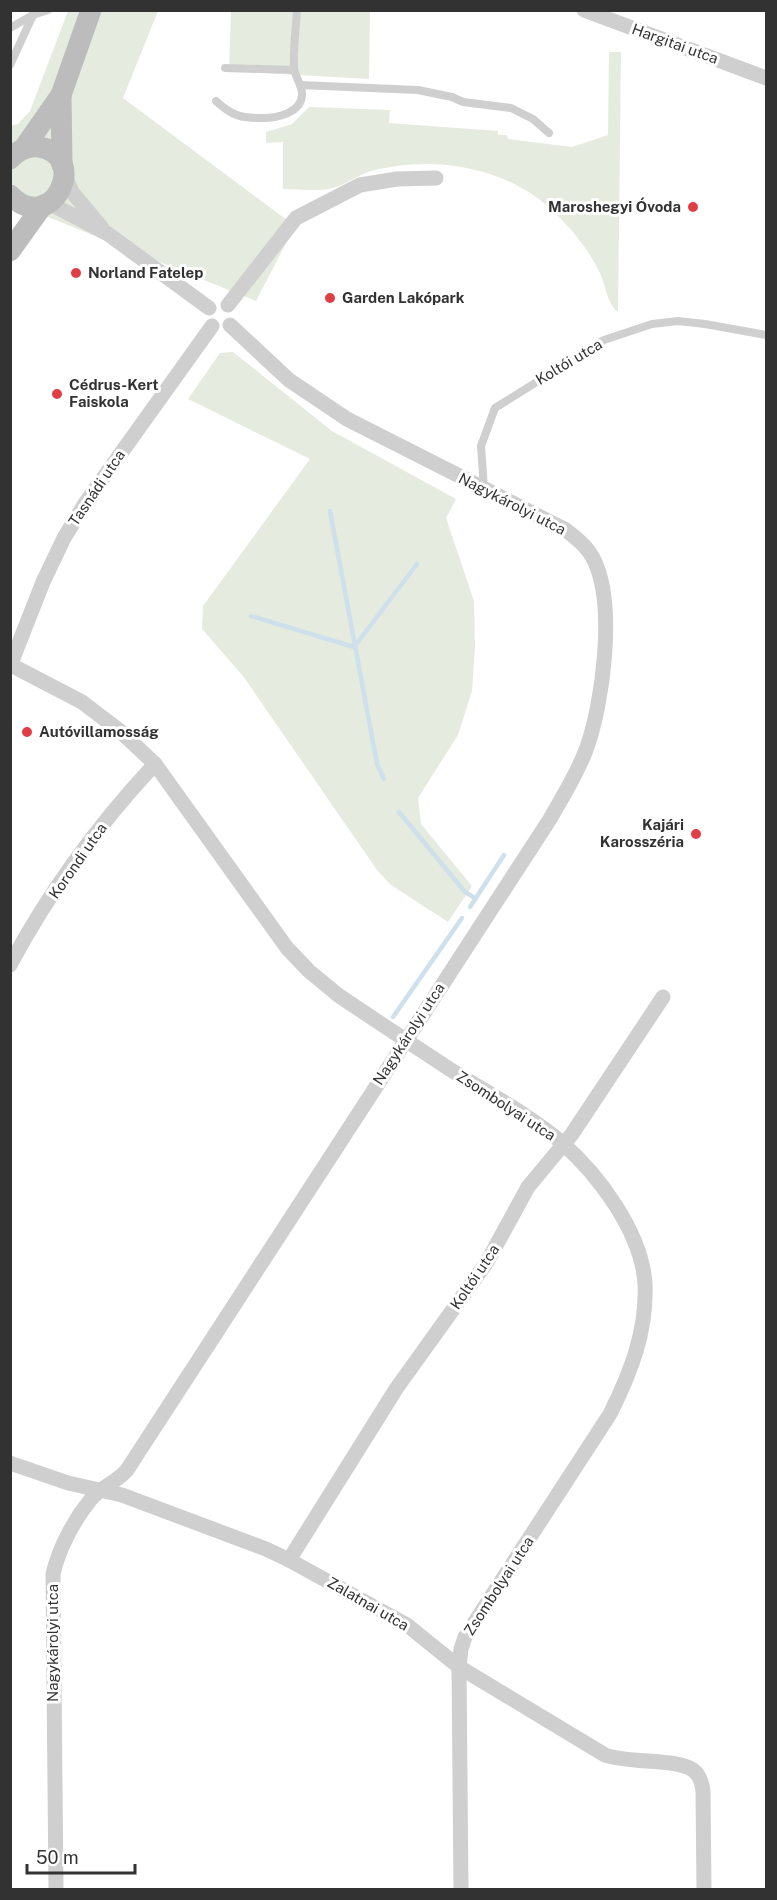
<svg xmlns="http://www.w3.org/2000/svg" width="777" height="1900" font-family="'Public Sans',sans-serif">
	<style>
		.green { fill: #e5ebdf }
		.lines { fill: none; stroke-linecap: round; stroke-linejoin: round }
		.stream { stroke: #cfe0ed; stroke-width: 4.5 }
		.service { stroke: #cfcfcf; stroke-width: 8 }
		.minor { stroke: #cfcfcf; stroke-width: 15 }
		.secondary { stroke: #bcbcbc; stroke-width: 21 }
		.poi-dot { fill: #e03e46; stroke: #fff; stroke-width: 2 }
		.labels { text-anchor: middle; stroke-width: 6; stroke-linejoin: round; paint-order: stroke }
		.street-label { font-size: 15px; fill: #323232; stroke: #fff }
		.poi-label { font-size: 15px; font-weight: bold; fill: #323232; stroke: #fff; text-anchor: start }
	</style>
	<rect width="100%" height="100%" fill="#fff"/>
	<!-- green -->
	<g class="green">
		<path d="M 68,11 L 158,11 L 123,98 L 295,226 L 256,301 L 11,202 L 10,126 L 18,124 L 30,111 Z"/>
		<path d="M 231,11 L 370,11 L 369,79 L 229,71 Z"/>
		<path d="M 609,52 L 621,52 L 618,312 C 606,303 606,284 599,271 C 589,251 574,232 558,216 C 511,167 435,154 371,171 C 358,175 347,184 333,188 C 319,192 298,189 283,189 L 283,142 L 266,143 L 266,132 L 292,124 L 309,107 L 390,110 L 389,123 L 498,131 L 498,135 L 507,135 L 508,139 L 572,147 L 608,135 Z"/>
		<path d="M 233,352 L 332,431 L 456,499 L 446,518 L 474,601 L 475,647 L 472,691 L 458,735 L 418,798 L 421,824 L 472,886 L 448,922 L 391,885 L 377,870 L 243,676 L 202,629 L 203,606 L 310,459 L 188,399 L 220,353 Z"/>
	</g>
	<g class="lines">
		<!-- stream -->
		<g class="stream">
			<path d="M 330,511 L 377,764 L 384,779"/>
			<path d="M 251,616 L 354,647"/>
			<path d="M 354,647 L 417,564"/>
			<path d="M 399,812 L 465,892 L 475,898"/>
			<path d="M 470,907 L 504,855"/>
			<path d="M 393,1017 L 462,918"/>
		</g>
		<!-- service -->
		<g class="service">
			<path d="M 10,28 L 33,15 L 48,10"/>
			<path d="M 10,65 L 33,15 L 33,10"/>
			<path d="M 225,68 L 294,70"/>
			<path d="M 300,85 L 418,90 L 452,97 L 463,102 L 511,108 L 533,119 L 549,133"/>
			<path d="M 216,101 C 232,116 241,118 262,118 C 277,118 302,113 302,94 C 302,84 294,76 294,67 C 293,48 296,29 297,10"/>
			<path d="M 484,489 L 481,446 L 495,408 L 604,340 L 652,324 L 678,321 L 705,324 L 766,335"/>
		</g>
		<!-- minor -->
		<g class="minor">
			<path d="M 584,10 L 766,78"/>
			<path d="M 64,174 L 72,192 L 102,228"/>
			<path d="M 49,203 L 108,234 L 209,308"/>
			<path d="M 228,305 L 296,218 L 360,185 L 397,179 L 436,178"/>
			<path d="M 11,665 L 82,702 L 120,731 L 155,764 L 287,948 L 309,971 L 338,995 C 375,1020 413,1045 451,1070 C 486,1092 531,1116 561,1142 C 599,1175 642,1233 645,1284 C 647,1331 631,1372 610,1414 L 465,1637 L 461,1649 L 459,1667 L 461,1890"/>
			<path d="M 10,666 L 43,582 L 64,538 L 86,502 L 212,326"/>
			<path d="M 10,965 C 49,892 99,824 155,764"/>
			<path d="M 10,1463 L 68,1483 L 122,1495 L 266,1549 L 289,1560 L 407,1625 L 459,1667 L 605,1755 C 630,1764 676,1758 693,1770 C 700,1775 702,1783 703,1791 L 704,1890"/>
			<path d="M 289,1560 L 396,1389 L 487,1262 L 528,1187 L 572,1134 L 663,997"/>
			<path d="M 56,1890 L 53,1574 C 59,1548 74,1520 91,1499 C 101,1487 117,1482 127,1470 L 550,819 C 563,796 577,774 586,750 C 603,704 616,605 594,560 C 588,547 577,539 566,530 L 347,419 L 289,380 L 230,325"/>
		</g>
		<!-- secondary -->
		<g class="secondary">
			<path d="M 61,95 L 62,165"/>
			<path d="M 24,148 L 61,95 L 91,10"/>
			<path d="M 10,159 C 18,150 27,146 39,147 C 91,155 52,238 10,195"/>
			<path d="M 10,251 L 43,205"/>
		</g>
	</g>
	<!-- markers -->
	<g class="poi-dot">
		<circle cx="693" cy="207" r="6"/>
		<circle cx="76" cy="273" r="6"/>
		<circle cx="330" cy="298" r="6"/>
		<circle cx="57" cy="394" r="6"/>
		<circle cx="27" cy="732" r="6"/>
		<circle cx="696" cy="834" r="6"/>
	</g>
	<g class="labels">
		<!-- street labels -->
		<g class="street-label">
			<text transform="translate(675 44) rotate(20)" y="5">Hargitai utca</text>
			<text transform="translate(569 362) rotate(-31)" y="5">Koltói utca</text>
			<text transform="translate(97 488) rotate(-56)" y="5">Tasnádi utca</text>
			<text transform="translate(512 504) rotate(27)" y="5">Nagykárolyi utca</text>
			<text transform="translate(78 861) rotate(-55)" y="5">Korondi utca</text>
			<text transform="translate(409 1034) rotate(-57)" y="5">Nagykárolyi utca</text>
			<text transform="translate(506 1106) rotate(33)" y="5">Zsombolyai utca</text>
			<text transform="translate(475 1277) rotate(-56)" y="5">Koltói utca</text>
			<text transform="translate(499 1586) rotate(-57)" y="5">Zsombolyai utca</text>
			<text transform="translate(368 1604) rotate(30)" y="5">Zalatnai utca</text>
			<text transform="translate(53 1643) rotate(-90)" y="5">Nagykárolyi utca</text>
		</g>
		<!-- poi labels -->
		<g class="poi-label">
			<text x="681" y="212" text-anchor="end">Maroshegyi Óvoda</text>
			<text x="88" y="278">Norland Fatelep</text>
			<text x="342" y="303">Garden Lakópark</text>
			<text x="69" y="390">Cédrus-Kert<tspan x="69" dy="17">Faiskola</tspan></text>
			<text x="39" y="737">Autóvillamosság</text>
			<text x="684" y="830" text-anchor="end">Kajári<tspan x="684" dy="17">Karosszéria</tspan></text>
		</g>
	</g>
	<!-- border -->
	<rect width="777" height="1900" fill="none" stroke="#323232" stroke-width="24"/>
	<!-- scale -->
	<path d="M27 1864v9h108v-9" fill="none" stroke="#323232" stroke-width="3"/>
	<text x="36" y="1864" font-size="18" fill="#323232" stroke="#ffffff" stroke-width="4.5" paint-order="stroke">50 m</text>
</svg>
